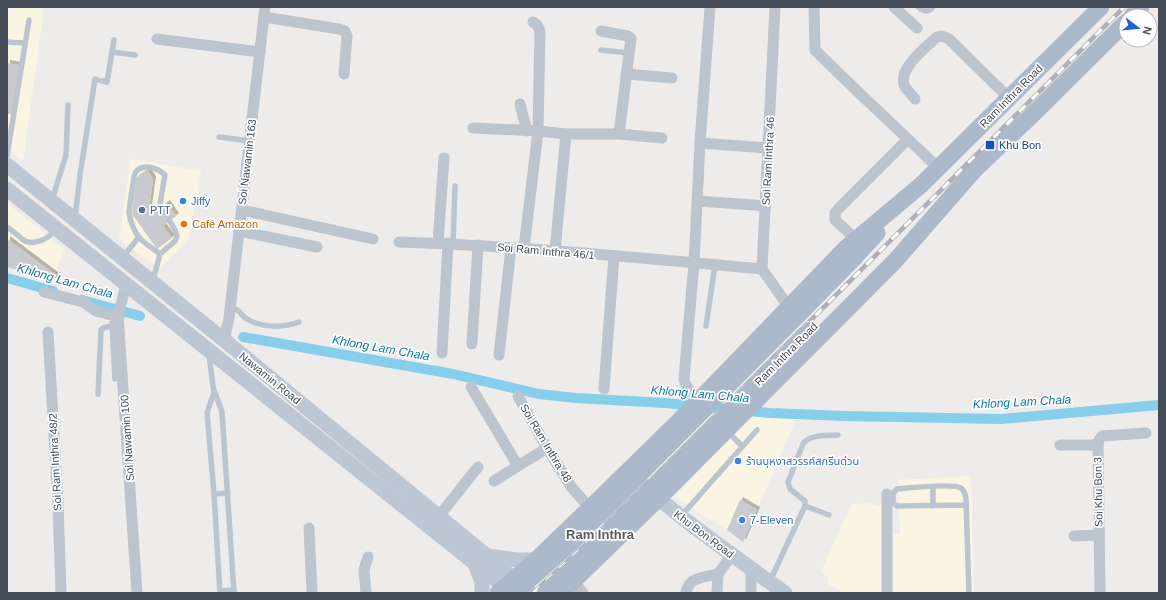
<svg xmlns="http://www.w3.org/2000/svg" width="1166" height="600" font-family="Arial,'Noto Sans Thai',sans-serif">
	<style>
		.commercial { fill: #faf5e2 }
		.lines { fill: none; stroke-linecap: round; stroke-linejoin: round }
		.canal { stroke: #86cee9; stroke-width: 10 }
		.building { fill: #c8cad0; filter: url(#shadow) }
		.lane { stroke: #bcc5ce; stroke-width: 5.5 }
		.street { stroke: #bcc5ce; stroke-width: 11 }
		.secondary { stroke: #bdc7d4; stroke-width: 15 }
		.primary { stroke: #abb9ca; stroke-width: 17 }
		.rail-casing { stroke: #adb0b6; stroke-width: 4.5 }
		.rail { stroke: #fff; stroke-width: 3; stroke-dasharray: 9; stroke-linecap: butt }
		.primary-bridge { stroke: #abb9ca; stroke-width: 17 }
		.transit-dot { fill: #1a4fb4; stroke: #fff; stroke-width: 1.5 }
		.shop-dot { fill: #3f7fe0; stroke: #fff; stroke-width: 1.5 }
		.service-dot { fill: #5c6f8a; stroke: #fff; stroke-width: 1.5 }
		.food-dot { fill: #e8710a; stroke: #fff; stroke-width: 1.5 }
		.labels { text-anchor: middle; stroke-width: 3.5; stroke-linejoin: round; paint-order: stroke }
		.street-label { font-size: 11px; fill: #444d58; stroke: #fff }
		.transit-label { font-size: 11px; fill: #164399; stroke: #fff; text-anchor: start }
		.shop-label { font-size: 11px; fill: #366cbe; stroke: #fff; text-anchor: start }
		.service-label { font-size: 11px; fill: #4e5e75; stroke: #fff; text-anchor: start }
		.food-label { font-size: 11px; fill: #c56008; stroke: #fff; text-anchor: start }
		.water-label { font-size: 12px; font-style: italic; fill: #0f79a0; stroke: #fff }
		.quarter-label { font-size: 13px; font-weight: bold; fill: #585b60; stroke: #fff }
	</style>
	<defs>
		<filter id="shadow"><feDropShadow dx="3" dy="-3" stdDeviation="0" flood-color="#0004"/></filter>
	</defs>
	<rect width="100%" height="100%" fill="#eeebeb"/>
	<!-- commercial -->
	<g class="commercial">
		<path d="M 7,7 L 33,7 L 44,9 L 23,161 L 7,148 Z"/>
		<path d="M 131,159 L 201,171 L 188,240 L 160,269 L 119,239 Z"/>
		<path d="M 7,203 L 64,249 L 53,281 L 7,267 Z"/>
		<path d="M 751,416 L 796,419 L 757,510 L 740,500 L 727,530 L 674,496 Z"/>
		<path d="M 971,476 L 974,593 L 841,593 L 841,591 L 828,584 L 829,578 L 821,572 L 851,505 L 870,503 L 879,506 L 882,501 L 892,535 L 900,534 L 898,480 Z"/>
	</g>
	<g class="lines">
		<!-- canal -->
		<g class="canal">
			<path d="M 7,278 L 53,291"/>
			<path d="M 82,300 L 140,316"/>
			<path d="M 243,337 L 453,374 L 539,394 L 576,398 L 665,403 L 770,413 L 845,416 L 1001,419 L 1159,405"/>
		</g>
	</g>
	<!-- building -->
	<g class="building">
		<path d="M 7,63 L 19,65 L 12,114 L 7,114 Z"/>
		<path d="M 147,170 L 153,179 L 149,208 L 153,213 L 167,203 L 176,216 L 163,226 L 172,238 L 157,249 L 132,214 L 136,178 Z"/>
		<path d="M 7,239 L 55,275 L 53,281 L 7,267 Z"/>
		<path d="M 740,500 L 757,510 L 743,542 L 727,530 Z"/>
	</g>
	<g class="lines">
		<!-- lane -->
		<g class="lane">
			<path d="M 918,7 C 924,12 928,13 933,7"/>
			<path d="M 7,42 L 25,43"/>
			<path d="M 601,50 L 629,53"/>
			<path d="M 112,52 L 135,55"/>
			<path d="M 102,81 L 107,82 L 114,40"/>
			<path d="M 219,137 L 250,141"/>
			<path d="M 7,156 L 29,20"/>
			<path d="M 52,200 L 66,155 L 68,105"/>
			<path d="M 75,218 L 80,175 L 95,79 L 98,80"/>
			<path d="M 7,227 C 13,231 19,237 25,241 C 34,245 52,239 54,228"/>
			<path d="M 453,244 L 455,186"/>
			<path d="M 122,258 L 139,237"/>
			<path d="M 153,280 L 160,254 L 175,241 L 177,236 L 175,230 L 160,204 L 165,175 C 158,168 142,162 135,173 C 134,175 129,210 129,213 C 130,220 134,231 138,236 C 143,243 154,249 160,254"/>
			<path d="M 230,308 C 243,310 238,314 247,319 C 262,328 283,328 299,322"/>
			<path d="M 112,323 L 115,379"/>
			<path d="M 706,326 L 715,265"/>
			<path d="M 209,354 L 213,387 L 222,412 L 234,593"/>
			<path d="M 214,392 L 207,413 L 214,494 L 220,593"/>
			<path d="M 98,394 L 101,330 L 103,328 L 111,326"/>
			<path d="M 728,432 L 742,446"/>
			<path d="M 933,487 L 933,506"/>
			<path d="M 214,494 L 228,493"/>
			<path d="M 966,505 L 897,506 L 893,503 L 893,493 L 897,489 C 908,488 953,483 961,488 C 964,491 966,495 966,499 L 969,593"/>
			<path d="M 805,506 L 829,515"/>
			<path d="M 682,515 L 757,430"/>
			<path d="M 770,581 L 805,506 L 805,501 L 790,489 L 788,482 L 803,444 C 809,434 827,436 838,435"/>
			<path d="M 220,591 L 234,590"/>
		</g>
		<!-- street -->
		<g class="street">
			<path d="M 775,7 L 762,269 L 788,306"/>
			<path d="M 814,7 L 815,50 C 855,90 897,128 938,168"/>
			<path d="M 894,7 L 917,28"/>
			<path d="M 264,17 L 339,29 L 345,31 L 347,36 L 344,74"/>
			<path d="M 601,31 L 628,36 L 631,38 L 619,134"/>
			<path d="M 157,39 L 260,52"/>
			<path d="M 626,74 L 672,78"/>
			<path d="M 915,99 C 912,95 908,91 905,87 C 896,70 926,47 937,37 L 942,36 L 949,39 L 1009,98"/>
			<path d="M 520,104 L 527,131"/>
			<path d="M 473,128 L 538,131 L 566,134 L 619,134 L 662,138"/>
			<path d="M 700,143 L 768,148"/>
			<path d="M 698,201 L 766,206"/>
			<path d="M 242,210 L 373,239"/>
			<path d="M 239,231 L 317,247"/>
			<path d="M 856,239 L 835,220 L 835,213 L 838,209 L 908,139"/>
			<path d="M 399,242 C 520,246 641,258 762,269"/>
			<path d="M 438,243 L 444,158"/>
			<path d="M 524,248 L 538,131 L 540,31 L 537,25 L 533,22"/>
			<path d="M 555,251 L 566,134"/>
			<path d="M 126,285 L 118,315 L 137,593"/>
			<path d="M 44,292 L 83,302 L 96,311 L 119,317"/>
			<path d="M 48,332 L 58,503 L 61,593"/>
			<path d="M 224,340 L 229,318 L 265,7"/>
			<path d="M 472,344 L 478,245"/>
			<path d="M 442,353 L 448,243"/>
			<path d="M 499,355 L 511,248"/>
			<path d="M 471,387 L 518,466"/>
			<path d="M 604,389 L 614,256"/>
			<path d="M 518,396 L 547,448 L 572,488 L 590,508"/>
			<path d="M 699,399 C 693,393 686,389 684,379 L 694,263 L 700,143 L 710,7"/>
			<path d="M 1060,445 L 1098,445"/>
			<path d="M 494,481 L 547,448"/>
			<path d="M 439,516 L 478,467"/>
			<path d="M 309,528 L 312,593"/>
			<path d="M 1074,536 L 1099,535"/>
			<path d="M 573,581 L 583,593"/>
			<path d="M 366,593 L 364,570 L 368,557"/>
			<path d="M 686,593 C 688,577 705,577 718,574"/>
			<path d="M 717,593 L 718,574 L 732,555"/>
			<path d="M 751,593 L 751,568"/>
			<path d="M 887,593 L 887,494"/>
			<path d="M 1100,593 L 1098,442 L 1102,436 L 1146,433"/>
		</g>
		<!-- secondary -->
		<g class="secondary">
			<path d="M 7,165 L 224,340 L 487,556 L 530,593"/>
			<path d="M 7,189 L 512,593"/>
			<path d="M 627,471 C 676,516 731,554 785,593"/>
			<path d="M 608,517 L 638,489 L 645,488"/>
			<path d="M 488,556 L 517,560 L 536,560"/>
			<path d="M 475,564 L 482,582 L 482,593"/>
		</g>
		<!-- primary -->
		<g class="primary">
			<path d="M 1132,16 L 1141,7"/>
			<path d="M 969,175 L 1028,119 L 1126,22"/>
			<path d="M 798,315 L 855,257 L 877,233"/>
			<path d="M 498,593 L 536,560 L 590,508 L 680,420 L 846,248 L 921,185 L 1101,7"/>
			<path d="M 561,593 L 658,499 L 895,261 L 977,167"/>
		</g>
		<defs>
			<path id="rail" d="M 533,593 L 594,537 L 1124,7"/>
		</defs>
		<!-- rail casing -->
		<use href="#rail" class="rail-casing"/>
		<!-- rail -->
		<use href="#rail" class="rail"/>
		<!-- primary-bridge -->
		<g class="primary-bridge">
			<path d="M 514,593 L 571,543 L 798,315"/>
			<path d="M 545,593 L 584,557 L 811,330"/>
		</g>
	</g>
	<!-- markers -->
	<rect class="transit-dot" x="985" y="140" width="10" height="10" rx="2"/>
	<g class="shop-dot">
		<circle cx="183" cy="201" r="4"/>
		<circle cx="738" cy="461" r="4"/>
		<circle cx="742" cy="520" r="4"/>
	</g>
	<circle class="service-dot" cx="142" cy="210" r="4"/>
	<circle class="food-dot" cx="184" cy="224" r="4"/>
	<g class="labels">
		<!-- street labels -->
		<g class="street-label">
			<text transform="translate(1011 96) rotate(-45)" y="4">Ram Inthra Road</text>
			<text transform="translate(768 161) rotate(-87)" y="4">Soi Ram Inthra 46</text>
			<text transform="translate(247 162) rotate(-83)" y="4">Soi Nawamin 163</text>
			<text transform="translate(546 251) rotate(5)" y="4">Soi Ram Inthra 46/1</text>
			<text transform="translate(786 354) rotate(-45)" y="4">Ram Inthra Road</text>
			<text transform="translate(270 378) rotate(39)" y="4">Nawamin Road</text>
			<text transform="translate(127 438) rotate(-94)" y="4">Soi Nawamin 100</text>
			<text transform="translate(546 443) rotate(59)" y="4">Soi Ram Inthra 48</text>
			<text transform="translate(55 462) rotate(-93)" y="4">Soi Ram Inthra 48/2</text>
			<text transform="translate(1098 492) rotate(-91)" y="4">Soi Khu Bon 3</text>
			<text transform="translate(704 534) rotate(37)" y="4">Khu Bon Road</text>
		</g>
		<!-- transit labels -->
		<g class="transit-label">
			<text x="999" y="149">Khu Bon</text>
		</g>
		<!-- shop labels -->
		<g class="shop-label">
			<text x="191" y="205">Jiffy</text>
			<text x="746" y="465">ร้านบุหงาสวรรค์สกรีนด่วน</text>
			<text x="750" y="524">7-Eleven</text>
		</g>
		<!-- service labels -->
		<g class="service-label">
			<text x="150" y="214">PTT</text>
		</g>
		<!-- food labels -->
		<g class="food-label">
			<text x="192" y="228">Café Amazon</text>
		</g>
		<!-- water labels -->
		<g class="water-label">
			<text transform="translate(65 281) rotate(16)" y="4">Khlong Lam Chala</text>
			<text transform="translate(381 348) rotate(10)" y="4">Khlong Lam Chala</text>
			<text transform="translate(700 394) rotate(5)" y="4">Khlong Lam Chala</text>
			<text transform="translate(1022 402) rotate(-3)" y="4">Khlong Lam Chala</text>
		</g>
		<!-- quarter labels -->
		<g class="quarter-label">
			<text x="600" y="539">Ram Inthra</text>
		</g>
	</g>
	<!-- border -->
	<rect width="1166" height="600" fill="none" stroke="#444d58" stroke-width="16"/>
	<!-- north arrow -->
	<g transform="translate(1138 28) rotate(106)"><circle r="19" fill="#ffffff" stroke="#b4b8bc"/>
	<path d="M0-3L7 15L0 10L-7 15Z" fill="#1c63d6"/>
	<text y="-6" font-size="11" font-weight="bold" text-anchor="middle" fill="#444d58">N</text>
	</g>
</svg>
